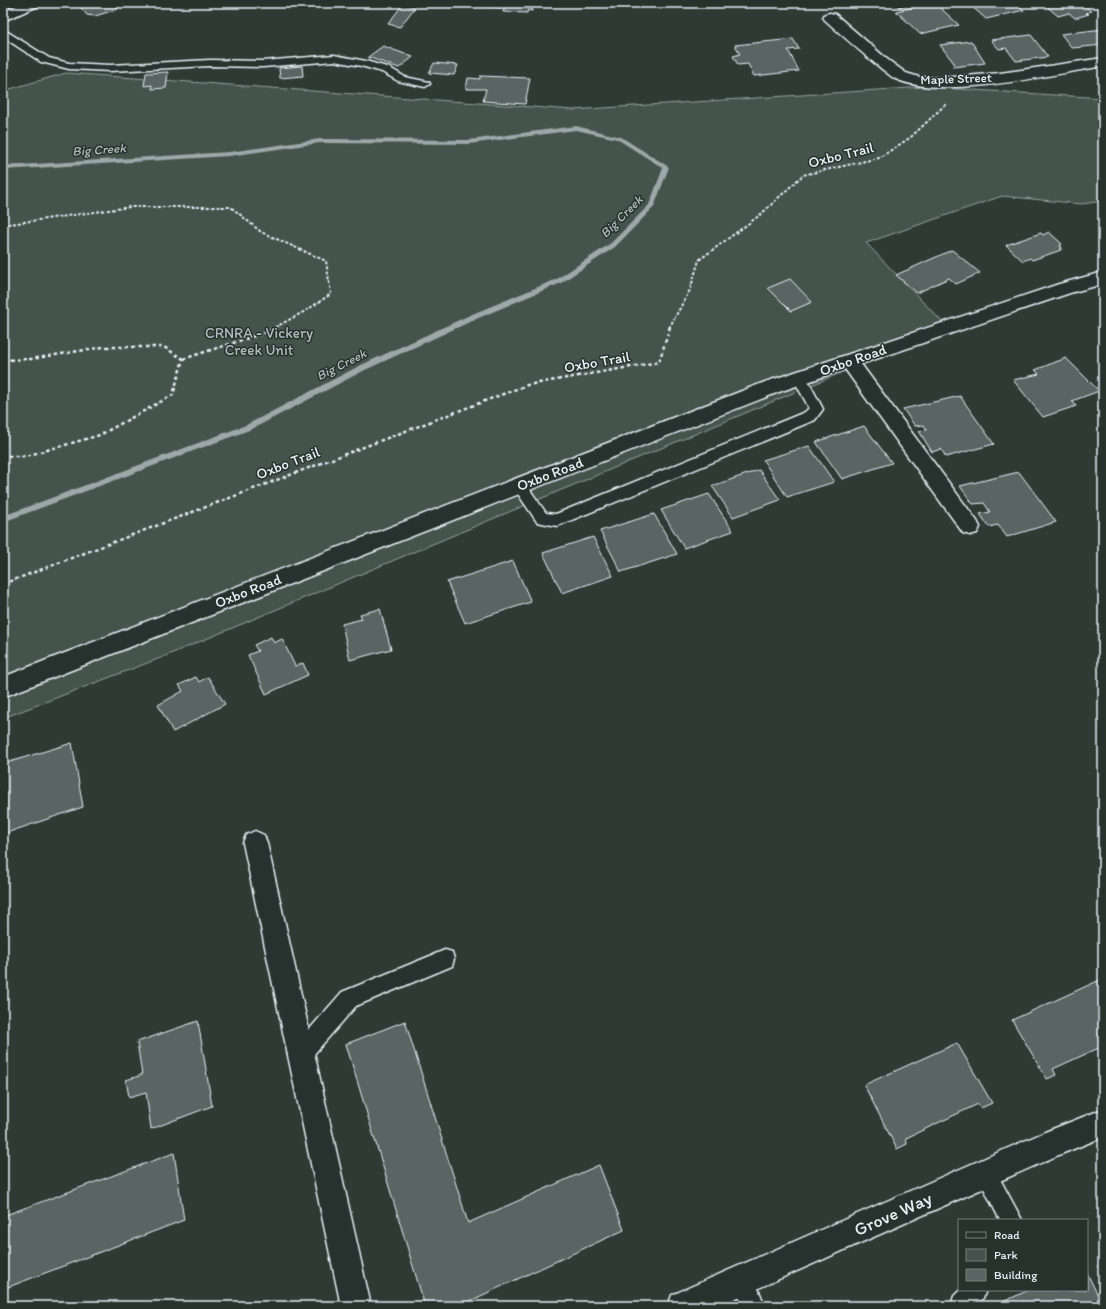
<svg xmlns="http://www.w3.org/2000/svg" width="1106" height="1309" font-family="Itim,sans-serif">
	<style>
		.green { fill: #45524e; stroke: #96a2a3 }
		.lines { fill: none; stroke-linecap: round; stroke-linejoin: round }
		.stream { fill: #9da8a9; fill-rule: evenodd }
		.building { fill: #596563; stroke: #e8f1f8 }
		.lane-casing { stroke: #e8f1f8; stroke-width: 3 }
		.street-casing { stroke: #e8f1f8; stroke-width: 3 }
		.path-far1 { stroke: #e8f1f8; stroke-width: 2; stroke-dasharray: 3 2; stroke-linecap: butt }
		.path { stroke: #e8f1f8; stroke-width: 2.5; stroke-dasharray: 3.5 3; stroke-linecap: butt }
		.lane { fill: #26332d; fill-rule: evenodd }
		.street { fill: #26332d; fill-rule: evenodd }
		.labels { text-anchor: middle; stroke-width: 3; stroke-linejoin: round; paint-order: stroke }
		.far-street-label { font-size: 13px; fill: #e8f1f8; stroke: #26332d }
		.far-water-label { font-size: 13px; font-style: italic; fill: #b0babd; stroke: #26332d }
		.street-label { font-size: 15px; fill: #e8f1f8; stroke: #26332d }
		.park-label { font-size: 15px; fill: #afb9bc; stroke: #26332d }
		.near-street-label { font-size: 18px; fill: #e8f1f8; stroke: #26332d }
	</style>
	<rect width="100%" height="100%" fill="#2e3b35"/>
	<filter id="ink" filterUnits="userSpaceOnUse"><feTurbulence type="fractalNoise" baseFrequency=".025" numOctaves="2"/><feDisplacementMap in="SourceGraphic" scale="8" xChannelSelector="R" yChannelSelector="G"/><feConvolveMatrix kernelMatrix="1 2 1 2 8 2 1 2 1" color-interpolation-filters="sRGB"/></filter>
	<g filter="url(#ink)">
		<!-- green -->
		<path class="green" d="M 66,73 L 573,110 L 924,87 L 1103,98 L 1103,201 L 1082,204 L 1002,196 L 866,243 L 948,328 L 163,657 L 3,718 L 3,91 Z"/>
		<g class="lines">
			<!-- stream -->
			<path class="stream" d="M 576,126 L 621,137 L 669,167 L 654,207 L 615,247 L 561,283 L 476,319 L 365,370 L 252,429 L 3,522 L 3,516 L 246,425 L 359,366 L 470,315 L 557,279 L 611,243 L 649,205 L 663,168 L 617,139 L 576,130 L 469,144 L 320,143 L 229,156 L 3,170 L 3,166 L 229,152 L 320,139 L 469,140 Z"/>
		</g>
		<!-- building -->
		<g class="building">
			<path d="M 77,3 L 115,3 L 118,9 L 95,16 L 87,15 Z"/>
			<path d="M 437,3 L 457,3 L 455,6 Z"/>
			<path d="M 491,3 L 534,3 L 532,11 L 528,10 L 527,13 L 503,12 L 504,8 L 490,7 Z"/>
			<path d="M 935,3 L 959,25 L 920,34 L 896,11 Z"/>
			<path d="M 968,3 L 1015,3 L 1024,10 L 986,19 Z"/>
			<path d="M 1048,3 L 1082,3 L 1091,11 L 1086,13 L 1089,14 L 1075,18 L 1069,13 L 1058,16 L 1044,4 Z"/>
			<path d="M 403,4 L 415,7 L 400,27 L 388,24 Z"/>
			<path d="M 1103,29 L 1103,45 L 1072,48 L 1061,34 Z"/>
			<path d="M 1031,35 L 1048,57 L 1016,61 L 1006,48 L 999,49 L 991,40 Z"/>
			<path d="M 793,39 L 799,49 L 788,50 L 799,71 L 754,76 L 748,64 L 738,65 L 733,56 L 740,54 L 735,45 Z"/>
			<path d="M 971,41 L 985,63 L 953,67 L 954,63 L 940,45 Z"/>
			<path d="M 383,46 L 413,57 L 399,68 L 368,57 Z"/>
			<path d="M 434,63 L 458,65 L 454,75 L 429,73 Z"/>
			<path d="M 302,66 L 303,76 L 280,78 L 279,68 Z"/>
			<path d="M 168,72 L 166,88 L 152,89 L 152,85 L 144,86 L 146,73 Z"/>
			<path d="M 480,76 L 530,78 L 525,104 L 483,101 L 486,89 L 466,89 L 468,78 L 480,79 Z"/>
			<path d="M 1049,232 L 1062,244 L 1060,245 L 1061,250 L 1032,260 L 1030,258 L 1023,261 L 1006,245 L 1041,233 L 1043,235 Z"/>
			<path d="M 952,250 L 980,273 L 956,284 L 949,278 L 917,293 L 896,275 Z"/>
			<path d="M 790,279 L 812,302 L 791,311 L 768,288 Z"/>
			<path d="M 1066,358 L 1099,391 L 1072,401 L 1076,406 L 1043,417 L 1013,380 L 1039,374 L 1035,370 Z"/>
			<path d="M 960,396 L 994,444 L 946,457 L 941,449 L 932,452 L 919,431 L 927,430 L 924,425 L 915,426 L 903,409 Z"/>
			<path d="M 864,426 L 892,463 L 842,479 L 816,442 Z"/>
			<path d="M 809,446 L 834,482 L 787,497 L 763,460 Z"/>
			<path d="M 759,470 L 780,500 L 733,517 L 712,486 Z"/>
			<path d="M 1019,472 L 1056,522 L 1007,537 L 998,525 L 989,527 L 980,514 L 990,512 L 984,503 L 973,504 L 960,486 Z"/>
			<path d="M 709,494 L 733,531 L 684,548 L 661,510 Z"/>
			<path d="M 654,514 L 677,554 L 621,572 L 600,531 Z"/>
			<path d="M 593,537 L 613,576 L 562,593 L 543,553 Z"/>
			<path d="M 513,561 L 531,602 L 465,623 L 447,582 Z"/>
			<path d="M 380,609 L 391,649 L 350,660 L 342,624 L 362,619 L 360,614 Z"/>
			<path d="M 271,637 L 274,643 L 282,639 L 295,666 L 303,663 L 308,675 L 266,694 L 248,655 L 258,651 L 254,645 Z"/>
			<path d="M 196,677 L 199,682 L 208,677 L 225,704 L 173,732 L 158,705 L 183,691 L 179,685 Z"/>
			<path d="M 72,743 L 83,807 L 3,834 L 3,764 Z"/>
			<path d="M 1100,980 L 1103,984 L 1103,1046 L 1053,1069 L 1056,1075 L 1047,1079 L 1012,1020 Z"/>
			<path d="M 198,1021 L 212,1106 L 151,1129 L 146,1092 L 129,1097 L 126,1080 L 142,1075 L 137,1042 Z"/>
			<path d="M 405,1021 L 468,1223 L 599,1165 L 624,1230 L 459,1306 L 425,1306 L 346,1044 Z"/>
			<path d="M 957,1043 L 992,1103 L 981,1108 L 978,1104 L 906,1138 L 907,1144 L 897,1149 L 864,1085 Z"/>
			<path d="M 174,1153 L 184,1220 L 3,1289 L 3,1216 Z"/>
			<path d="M 1087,1273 L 1103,1306 L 996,1305 L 1029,1290 L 1087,1290 Z"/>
		</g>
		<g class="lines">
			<defs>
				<g id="lane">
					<path d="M 894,3 L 906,3 L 901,6 Z"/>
					<path d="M 3,29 L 49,58 L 69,63 L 110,65 L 210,60 L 263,61 L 334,55 L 366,61 L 390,68 L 405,77 L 429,82 L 430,84 L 425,87 L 398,81 L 382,72 L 361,66 L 334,61 L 263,67 L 210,66 L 110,71 L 69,69 L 41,62 L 3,37 Z"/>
					<path d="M 800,373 L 805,375 L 823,409 L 815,420 L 562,524 L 557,526 L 537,522 L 512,485 L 514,481 L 519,479 L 524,481 L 546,513 L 556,514 L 805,412 L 809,408 L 793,378 L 795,375 Z"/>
					<path d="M 445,950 L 452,952 L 454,959 L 452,966 L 356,1006 L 308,1061 L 301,1064 L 294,1061 L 291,1054 L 294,1047 L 342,992 Z"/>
					<path d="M 986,1163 L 993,1166 L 1022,1220 L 1000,1220 L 976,1173 L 979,1166 Z"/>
					<path d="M 743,1268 L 751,1271 L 765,1306 L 743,1306 L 732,1279 L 735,1271 Z"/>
					<path d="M 960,1290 L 986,1290 L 983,1298 L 975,1306 L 951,1306 L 954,1296 Z"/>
				</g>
				<g id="street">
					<path d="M 22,3 L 40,3 L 38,6 L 3,21 L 3,12 Z"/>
					<path d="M 830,13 L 835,14 L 888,60 L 906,73 L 919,77 L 942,78 L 1000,73 L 1103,58 L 1103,66 C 1051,75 946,99 898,80 C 892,78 888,73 883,70 C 863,54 844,37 825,20 L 823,17 L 825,14 Z"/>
					<path d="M 1103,272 L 1103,284 L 1070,293 L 861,364 L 977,521 L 980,527 L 977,533 L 970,535 L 963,533 L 845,369 L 779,392 L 3,697 L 3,677 L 765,382 L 1059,284 Z"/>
					<path d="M 255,831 L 264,835 L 267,843 L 371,1306 L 341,1306 L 243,843 L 246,835 Z"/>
					<path d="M 1103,1109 L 1103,1137 L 1061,1154 L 718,1306 L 668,1306 L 672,1295 L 1045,1132 Z"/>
				</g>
			</defs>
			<!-- lane casing -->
			<use href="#lane" class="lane-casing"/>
			<!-- street casing -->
			<use href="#street" class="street-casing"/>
			<!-- path-far1 -->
			<g class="path-far1">
				<path d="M 3,225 L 130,207 L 231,207 L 261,232 L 326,261 L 331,294 L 307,310 L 274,328"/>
				<path d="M 669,328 L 690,290 L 699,260 L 760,215 L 803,175 L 879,158 L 911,137 L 946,104"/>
			</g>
			<!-- path -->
			<g class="path">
				<path d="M 183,359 L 264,333 L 276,327"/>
				<path d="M 3,360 L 31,359 L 103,347 L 164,347 L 183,359 L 173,395 L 100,435 L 26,456 L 3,456"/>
				<path d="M 3,584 L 527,385 L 659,362 L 670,327"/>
			</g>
			<!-- lane -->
			<use href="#lane" class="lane"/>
			<!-- street -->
			<use href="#street" class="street"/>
		</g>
	</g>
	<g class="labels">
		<!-- far-street labels -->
		<g class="far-street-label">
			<text transform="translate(956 78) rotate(-2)" y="5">Maple Street</text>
		</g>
		<!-- far-water labels -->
		<g class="far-water-label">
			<text transform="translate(99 149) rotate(-4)" y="5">Big Creek</text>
			<text transform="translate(621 216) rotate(-45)" y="5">Big Creek</text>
			<text transform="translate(341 364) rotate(-27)" y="5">Big Creek</text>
		</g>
		<!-- street labels -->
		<g class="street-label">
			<text transform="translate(841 155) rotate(-14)" y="5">Oxbo Trail</text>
			<text transform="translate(853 360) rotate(-19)" y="5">Oxbo Road</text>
			<text transform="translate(597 362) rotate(-10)" y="5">Oxbo Trail</text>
			<text transform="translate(288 463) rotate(-21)" y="5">Oxbo Trail</text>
			<text transform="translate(550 474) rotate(-21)" y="5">Oxbo Road</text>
			<text transform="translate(248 591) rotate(-21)" y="5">Oxbo Road</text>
		</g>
		<!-- park labels -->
		<g class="park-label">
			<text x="259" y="338">CRNRA - Vickery<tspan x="259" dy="17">Creek Unit</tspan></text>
		</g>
		<!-- near-street labels -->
		<g class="near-street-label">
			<text transform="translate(893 1214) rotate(-24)" y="6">Grove Way</text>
		</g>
	</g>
	<!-- margin -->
	<rect width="1106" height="1309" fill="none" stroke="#26332d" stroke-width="16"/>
	<rect x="8" y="8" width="1090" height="1293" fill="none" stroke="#e8f1f8" stroke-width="1.5" filter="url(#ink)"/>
	<!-- legend -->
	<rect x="958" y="1219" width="130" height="72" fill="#26332d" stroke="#747f7e"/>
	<rect x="966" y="1232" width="20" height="6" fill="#26332d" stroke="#747f7e"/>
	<text x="994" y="1239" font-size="12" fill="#e8f1f8">Road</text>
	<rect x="966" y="1249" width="20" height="12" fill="#45524e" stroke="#747f7e"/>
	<text x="994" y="1259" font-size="12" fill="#e8f1f8">Park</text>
	<rect x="966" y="1269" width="20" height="12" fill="#596563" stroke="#747f7e"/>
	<text x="994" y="1279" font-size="12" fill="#e8f1f8">Building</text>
</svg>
